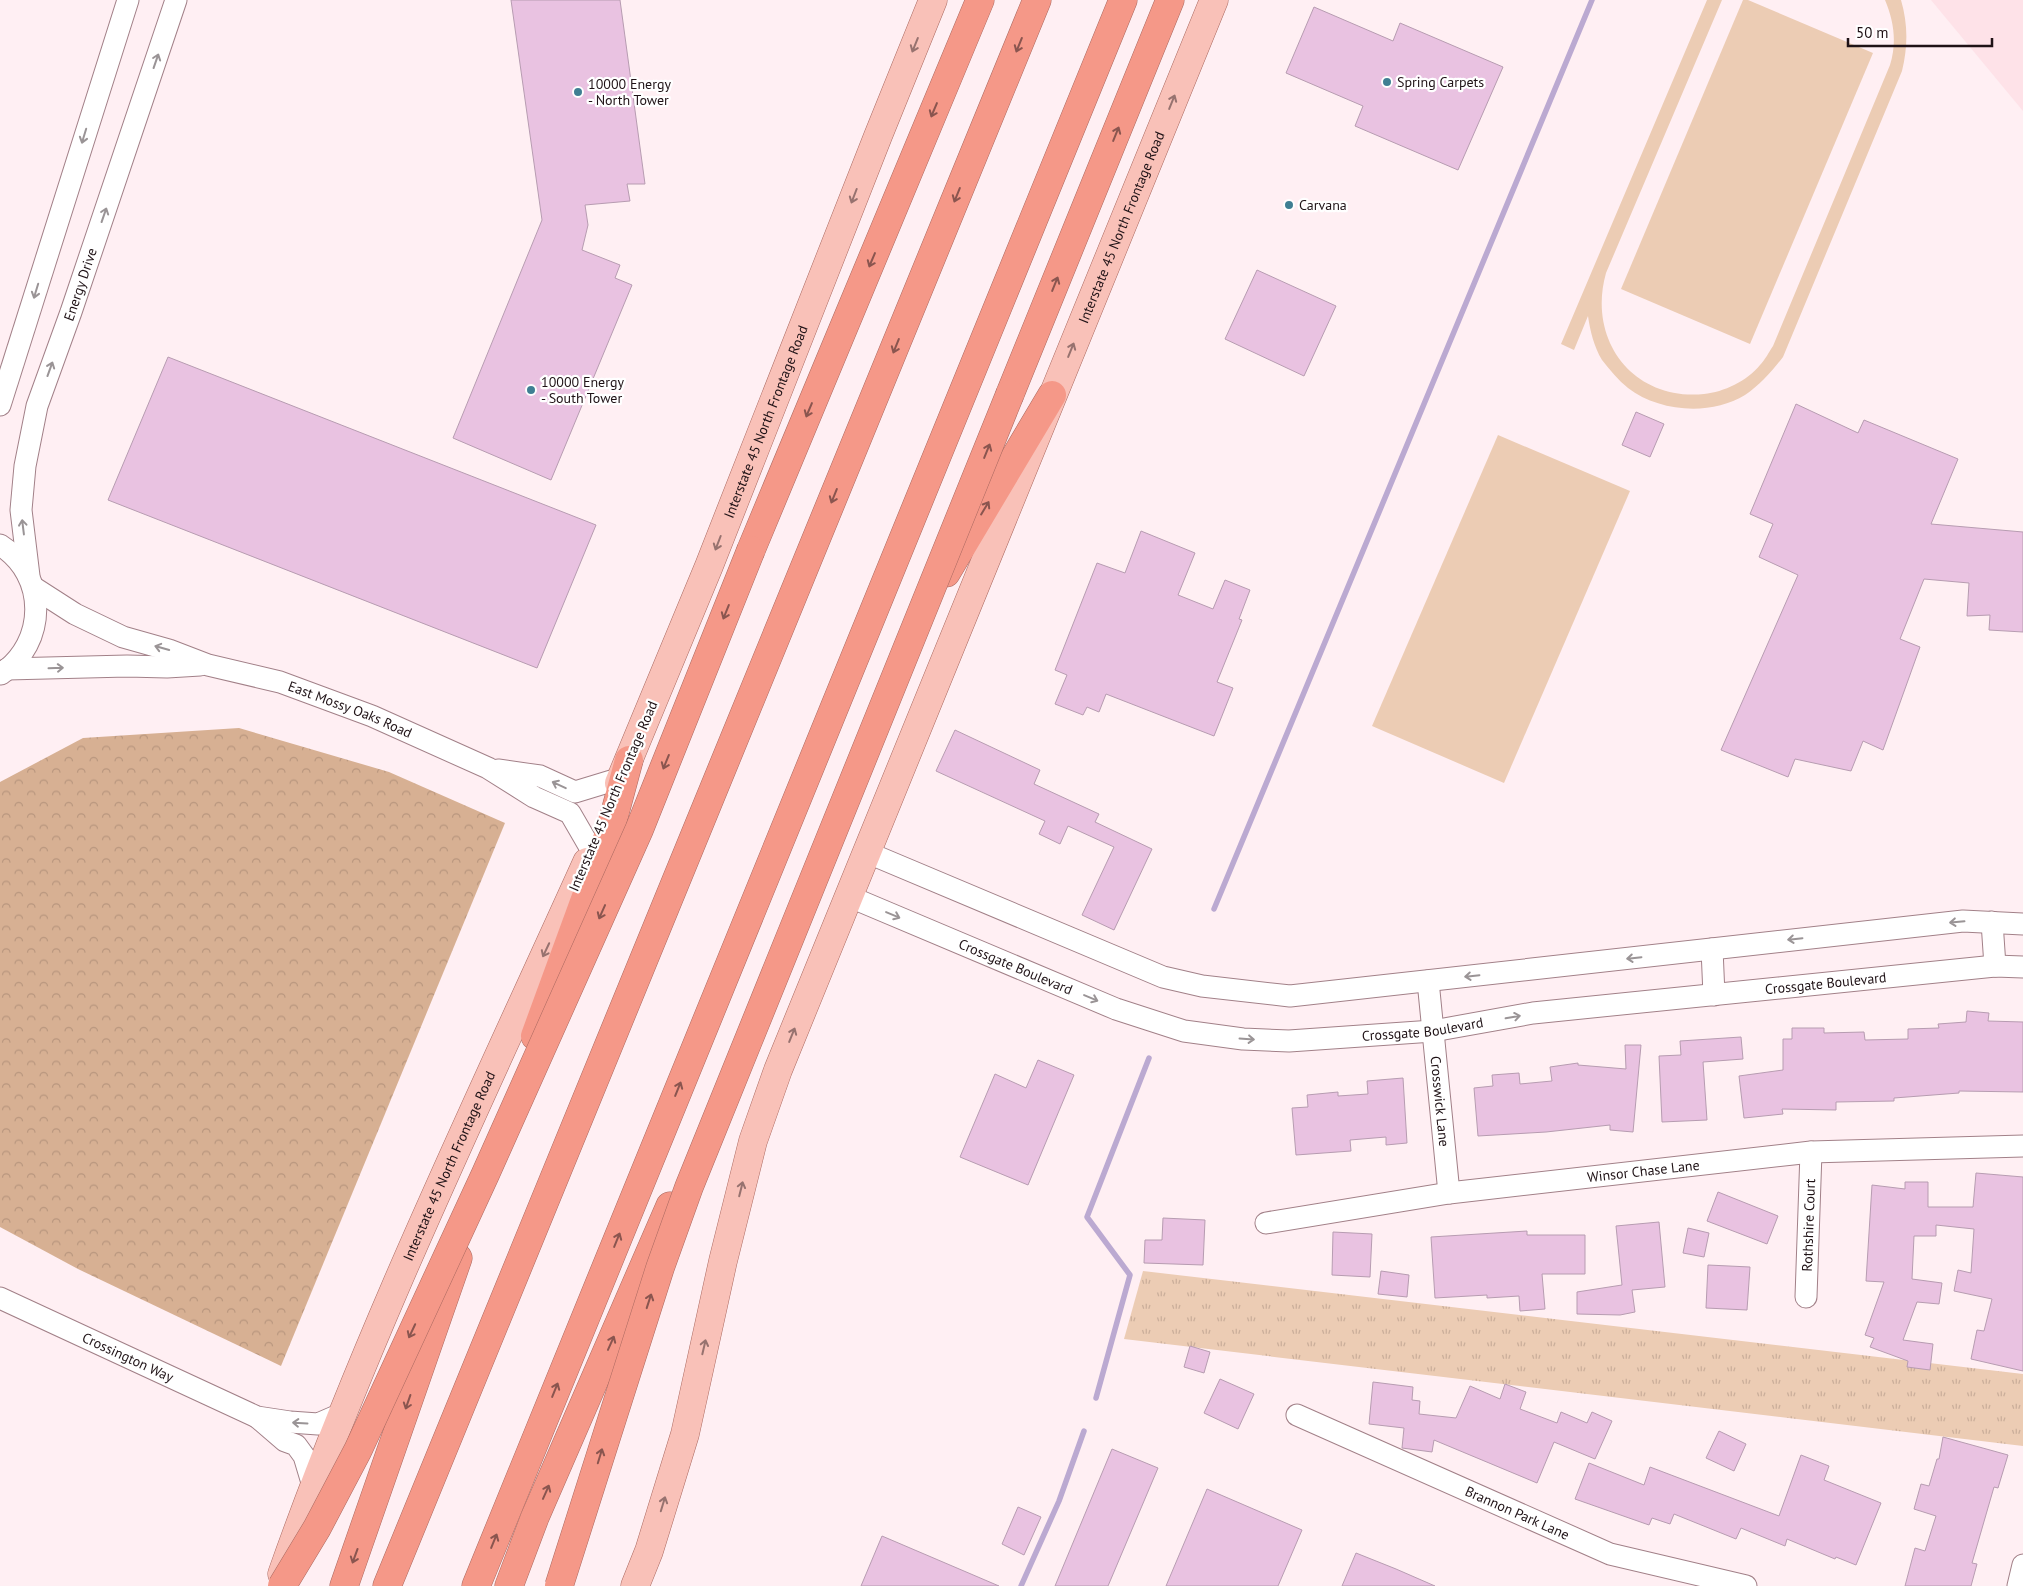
<svg xmlns="http://www.w3.org/2000/svg" width="2023" height="1586" font-family="'PT Sans',sans-serif">
	<style>
		.built { fill: #fee2e8 }
		.grass { fill: url(#grass-tufts) }
		.forest { fill: url(#forest-crowns) }
		.pitch { fill: #ecccb4 }
		.lines { fill: none; stroke-linecap: round; stroke-linejoin: round }
		.stream { stroke: #bba9d1; stroke-width: 5.5 }
		.building { fill: #e9c2e1; stroke: #b79cb1 }
		.minor-casing { stroke: #a28088; stroke-width: 23 }
		.major-casing { stroke: #aa6960; stroke-width: 29 }
		.highway-casing { stroke: #aa6960; stroke-width: 29 }
		.minor { stroke: #fff; stroke-width: 21 }
		.major { stroke: #f9c1b8; stroke-width: 28 }
		.highway { stroke: #f59888; stroke-width: 28 }
		.highway-bridge-casing { stroke: #aa6960; stroke-width: 29; stroke-linecap: butt }
		.highway-bridge { stroke: #f59888; stroke-width: 28 }
		.oneway { stroke: #97726f }
		.oneway2 { stroke: #8a554f }
		.oneway3 { stroke: #9a9496 }
		.poi-dot { fill: #3f7f93; stroke: #fff; stroke-width: 2 }
		.labels { text-anchor: middle; stroke-width: 4.5; stroke-linejoin: round; paint-order: stroke }
		.poi-label { font-size: 14px; fill: #1f1216; stroke: #fff; text-anchor: start }
		.street-label { font-size: 14px; fill: #1f1216; stroke: #fff }
	</style>
	<defs>
		<pattern id="grass-tufts" width="24" height="20" patternUnits="userSpaceOnUse" patternTransform="scale(1.25)"><rect width="24" height="20" fill="#ecccb4"/><path d="M3 7l-1-3M5 7V3M7 7l1-3M15 17l-1-3M17 17v-4M19 17l1-3" fill="none" stroke="#caae9a"/></pattern>
		<pattern id="forest-crowns" width="20" height="18" patternUnits="userSpaceOnUse" patternTransform="scale(1.25)"><rect width="20" height="18" fill="#d7b093"/><path d="M2 6a3 3 0 1 1 6 0M12 15a3 3 0 1 1 6 0" fill="none" stroke="#b8967e"/></pattern>
	</defs>
	<rect width="100%" height="100%" fill="#ffeff3"/>
	<!-- built -->
	<path class="built" d="M 1931,0 L 2023,0 L 2023,111 Z"/>
	<!-- grass -->
	<path class="grass" d="M 1143,1271 L 2023,1374 L 2023,1446 L 1124,1339 Z"/>
	<!-- forest -->
	<path class="forest" d="M 239,728 L 389,772 L 505,823 L 281,1366 L 78,1269 L 0,1227 L 0,782 L 83,738 Z"/>
	<!-- pitch -->
	<g class="pitch">
		<path d="M 1707,0 L 1722,0 L 1606,273 C 1587,340 1633,401 1704,394 C 1724,392 1747,381 1760,365 C 1765,360 1769,352 1773,346 L 1890,65 C 1897,42 1894,22 1885,0 L 1901,0 C 1908,24 1908,46 1902,71 L 1783,357 C 1772,371 1760,385 1745,395 C 1711,416 1659,412 1628,388 C 1618,380 1610,370 1602,360 C 1594,347 1590,330 1588,316 L 1574,350 L 1561,344 Z"/>
		<path d="M 1743,0 L 1748,0 L 1873,53 L 1750,344 L 1621,289 Z"/>
		<path d="M 1498,435 L 1630,491 L 1504,783 L 1372,726 Z"/>
	</g>
	<g class="lines">
		<!-- stream -->
		<g class="stream">
			<path d="M 1214,909 L 1592,0"/>
			<path d="M 1096,1398 L 1130,1275 L 1087,1217 L 1149,1058"/>
			<path d="M 1021,1586 L 1059,1501 L 1084,1431"/>
		</g>
	</g>
	<!-- building -->
	<g class="building">
		<path d="M 511,0 L 620,0 L 645,184 L 627,184 L 630,201 L 585,205 L 588,225 L 582,250 L 620,265 L 615,278 L 632,285 L 551,480 L 453,438 L 542,220 Z"/>
		<path d="M 1314,7 L 1393,41 L 1400,23 L 1503,67 L 1458,170 L 1355,126 L 1363,106 L 1286,73 Z"/>
		<path d="M 1257,270 L 1336,306 L 1304,376 L 1225,339 Z"/>
		<path d="M 168,357 L 596,525 L 537,668 L 108,500 Z"/>
		<path d="M 1796,404 L 1858,433 L 1864,420 L 1958,459 L 1931,524 L 2023,532 L 2023,632 L 1989,630 L 1990,615 L 1967,616 L 1969,583 L 1924,579 L 1900,639 L 1920,647 L 1883,750 L 1863,741 L 1851,771 L 1795,759 L 1788,777 L 1721,750 L 1798,575 L 1759,557 L 1773,524 L 1750,514 Z"/>
		<path d="M 1636,412 L 1664,424 L 1650,457 L 1622,445 Z"/>
		<path d="M 1141,531 L 1195,553 L 1178,595 L 1213,609 L 1225,580 L 1250,590 L 1239,619 L 1242,620 L 1217,682 L 1233,688 L 1214,736 L 1106,694 L 1099,712 L 1087,707 L 1083,715 L 1055,704 L 1067,675 L 1055,670 L 1097,563 L 1125,573 Z"/>
		<path d="M 955,730 L 1040,770 L 1034,784 L 1099,814 L 1095,822 L 1152,849 L 1114,930 L 1082,915 L 1114,847 L 1068,826 L 1060,844 L 1039,834 L 1045,821 L 936,771 Z"/>
		<path d="M 1967,1011 L 1989,1013 L 1988,1021 L 2023,1022 L 2023,1092 L 1959,1091 L 1959,1093 L 1894,1098 L 1894,1101 L 1836,1102 L 1836,1110 L 1782,1109 L 1783,1114 L 1744,1118 L 1739,1076 L 1783,1070 L 1783,1039 L 1792,1039 L 1792,1028 L 1824,1028 L 1824,1033 L 1864,1032 L 1865,1040 L 1908,1039 L 1908,1029 L 1939,1028 L 1938,1024 L 1966,1022 Z"/>
		<path d="M 1741,1037 L 1743,1059 L 1703,1062 L 1707,1120 L 1662,1122 L 1659,1056 L 1681,1055 L 1680,1041 Z"/>
		<path d="M 1625,1045 L 1641,1045 L 1633,1132 L 1610,1130 L 1610,1125 L 1546,1132 L 1478,1136 L 1474,1088 L 1493,1086 L 1492,1075 L 1519,1073 L 1520,1084 L 1552,1081 L 1550,1067 L 1578,1063 L 1578,1065 L 1626,1069 Z"/>
		<path d="M 1038,1060 L 1074,1075 L 1028,1185 L 960,1157 L 995,1074 L 1026,1088 Z"/>
		<path d="M 1403,1078 L 1407,1143 L 1386,1145 L 1386,1137 L 1350,1140 L 1351,1151 L 1296,1155 L 1292,1108 L 1308,1107 L 1307,1095 L 1338,1092 L 1338,1096 L 1368,1094 L 1367,1081 Z"/>
		<path d="M 1976,1173 L 2023,1177 L 2023,1371 L 1971,1359 L 1977,1330 L 1984,1331 L 1992,1299 L 1954,1291 L 1958,1270 L 1971,1273 L 1974,1229 L 1936,1225 L 1936,1236 L 1914,1236 L 1912,1279 L 1942,1283 L 1939,1304 L 1917,1302 L 1903,1340 L 1933,1344 L 1930,1370 L 1907,1367 L 1908,1361 L 1870,1347 L 1874,1338 L 1865,1335 L 1884,1282 L 1866,1281 L 1872,1185 L 1905,1189 L 1905,1182 L 1928,1182 L 1928,1207 L 1973,1207 Z"/>
		<path d="M 1718,1192 L 1778,1216 L 1767,1244 L 1707,1221 Z"/>
		<path d="M 1163,1218 L 1205,1220 L 1203,1265 L 1144,1263 L 1145,1240 L 1162,1240 Z"/>
		<path d="M 1659,1222 L 1665,1287 L 1632,1290 L 1635,1312 L 1620,1315 L 1577,1314 L 1577,1292 L 1622,1285 L 1616,1226 Z"/>
		<path d="M 1688,1228 L 1709,1233 L 1704,1257 L 1683,1253 Z"/>
		<path d="M 1527,1231 L 1527,1235 L 1585,1235 L 1585,1274 L 1542,1274 L 1545,1309 L 1520,1311 L 1519,1296 L 1487,1298 L 1487,1295 L 1435,1298 L 1431,1237 Z"/>
		<path d="M 1333,1232 L 1372,1234 L 1370,1277 L 1332,1275 Z"/>
		<path d="M 1708,1265 L 1750,1267 L 1747,1310 L 1706,1308 Z"/>
		<path d="M 1381,1271 L 1409,1275 L 1407,1297 L 1378,1294 Z"/>
		<path d="M 1190,1346 L 1210,1352 L 1204,1373 L 1184,1367 Z"/>
		<path d="M 1220,1379 L 1254,1394 L 1238,1429 L 1204,1413 Z"/>
		<path d="M 1373,1382 L 1413,1387 L 1412,1400 L 1420,1401 L 1419,1414 L 1456,1418 L 1470,1386 L 1500,1399 L 1505,1384 L 1526,1392 L 1520,1409 L 1557,1423 L 1561,1412 L 1587,1423 L 1592,1412 L 1612,1421 L 1595,1459 L 1554,1442 L 1537,1483 L 1434,1440 L 1432,1452 L 1402,1448 L 1404,1428 L 1369,1424 Z"/>
		<path d="M 1719,1431 L 1746,1444 L 1734,1471 L 1706,1458 Z"/>
		<path d="M 1943,1437 L 2008,1455 L 1998,1488 L 1994,1487 L 1972,1563 L 1977,1564 L 1971,1586 L 1905,1586 L 1915,1548 L 1925,1551 L 1936,1516 L 1914,1509 L 1921,1484 L 1929,1486 L 1937,1459 L 1939,1459 Z"/>
		<path d="M 1112,1449 L 1158,1468 L 1108,1586 L 1055,1586 Z"/>
		<path d="M 1801,1455 L 1829,1466 L 1824,1480 L 1881,1503 L 1856,1565 L 1836,1557 L 1835,1559 L 1787,1539 L 1785,1546 L 1741,1528 L 1736,1539 L 1674,1514 L 1670,1524 L 1652,1518 L 1649,1525 L 1575,1499 L 1589,1463 L 1644,1485 L 1650,1467 L 1779,1516 Z"/>
		<path d="M 1207,1489 L 1302,1530 L 1278,1586 L 1166,1586 Z"/>
		<path d="M 1018,1507 L 1041,1517 L 1024,1555 L 1002,1544 Z"/>
		<path d="M 882,1536 L 999,1586 L 861,1586 Z"/>
		<path d="M 1356,1553 L 1396,1569 L 1435,1586 L 1342,1586 Z"/>
	</g>
	<g class="lines">
		<defs>
			<g id="minor">
				<path d="M 0,405 L 128,0"/>
				<path d="M 0,545 C 48,575 47,643 1,674"/>
				<path id="s1" d="M 29,576 L 21,510 L 25,466 L 37,406 L 71,312 L 176,0"/>
				<path id="s2" d="M 33,587 L 75,614 L 123,637 L 169,650 L 208,665 L 280,682 L 372,716 L 488,768 L 534,797 L 570,813 L 592,851"/>
				<path d="M 7,669 L 127,666 L 167,667 L 200,665"/>
				<path d="M 498,770 L 540,776 L 575,792 L 621,778"/>
				<path d="M 866,852 L 1163,977 L 1202,986 L 1290,996 L 1963,921 L 2023,924"/>
				<path id="s3" d="M 848,896 L 1116,1009 L 1184,1031 L 1243,1039 L 1289,1041 L 1433,1031 L 1533,1013 L 1995,966 L 2023,967"/>
				<path d="M 1992,922 L 1995,966"/>
				<path d="M 1712,949 L 1714,995"/>
				<path id="s4" d="M 1428,981 L 1449,1193"/>
				<path id="s5" d="M 1266,1223 L 1449,1193 L 1811,1152 L 2023,1146"/>
				<path id="s6" d="M 1806,1297 L 1811,1152"/>
				<path id="s7" d="M 0,1298 L 257,1417 L 290,1422 L 318,1424 L 341,1414"/>
				<path id="s8" d="M 1297,1415 L 1610,1554 L 1746,1586"/>
				<path d="M 257,1417 L 285,1441 L 296,1445 L 304,1456 L 313,1486"/>
				<path d="M 2018,1586 L 2023,1565"/>
			</g>
			<g id="major">
				<path id="s9" d="M 619,783 L 709,566 L 878,136 L 933,0"/>
				<path id="s10" d="M 282,1574 C 368,1330 481,1097 587,862"/>
				<path id="s11" d="M 635,1586 L 649,1551 L 685,1434 L 723,1261 L 753,1141 L 778,1070 L 1214,0"/>
			</g>
			<g id="highway">
				<path d="M 1010,394 L 1170,0"/>
				<path d="M 751,550 L 980,0"/>
				<path d="M 946,573 L 1052,395"/>
				<path d="M 535,1036 L 610,831 L 629,760"/>
				<path d="M 344,1586 L 458,1258"/>
				<path d="M 387,1586 L 1037,0"/>
				<path d="M 476,1586 L 1123,0"/>
				<path d="M 509,1586 L 535,1517 L 670,1206"/>
			</g>
		</defs>
		<!-- minor casing -->
		<use href="#minor" class="minor-casing"/>
		<!-- major casing -->
		<use href="#major" class="major-casing"/>
		<!-- highway casing -->
		<use href="#highway" class="highway-casing"/>
		<!-- minor -->
		<use href="#minor" class="minor"/>
		<!-- major -->
		<use href="#major" class="major"/>
		<!-- highway -->
		<use href="#highway" class="highway"/>
		<defs>
			<g id="highway-bridge">
				<path d="M 282,1586 L 317,1528 L 358,1450 L 485,1175 L 639,830 L 751,550"/>
				<path d="M 559,1586 L 660,1268 L 689,1187 L 1010,394"/>
			</g>
		</defs>
		<!-- highway-bridge casing -->
		<use href="#highway-bridge" class="highway-bridge-casing"/>
		<!-- highway-bridge -->
		<use href="#highway-bridge" class="highway-bridge"/>
	</g>
	<!-- one-way arrows -->
	<defs><path id="oneway-shaft" d="M-6 0H5M1.5-3L5.5 0L1.5 3" fill="none" stroke-width="1.6" stroke-linecap="round" stroke-linejoin="round" transform="scale(1.25)"/></defs>
	<g class="oneway">
		<use href="#oneway-shaft" transform="translate(915 45) rotate(112)"/>
		<use href="#oneway-shaft" transform="translate(1172 102) rotate(-68)"/>
		<use href="#oneway-shaft" transform="translate(854 196) rotate(111)"/>
		<use href="#oneway-shaft" transform="translate(1071 350) rotate(-68)"/>
		<use href="#oneway-shaft" transform="translate(718 543) rotate(111)"/>
		<use href="#oneway-shaft" transform="translate(546 950) rotate(115)"/>
		<use href="#oneway-shaft" transform="translate(792 1035) rotate(-68)"/>
		<use href="#oneway-shaft" transform="translate(741 1189) rotate(-76)"/>
		<use href="#oneway-shaft" transform="translate(704 1347) rotate(-77)"/>
		<use href="#oneway-shaft" transform="translate(663 1504) rotate(-73)"/>
	</g>
	<g class="oneway2">
		<use href="#oneway-shaft" transform="translate(1019 45) rotate(112)"/>
		<use href="#oneway-shaft" transform="translate(934 110) rotate(113)"/>
		<use href="#oneway-shaft" transform="translate(1116 134) rotate(-68)"/>
		<use href="#oneway-shaft" transform="translate(957 195) rotate(112)"/>
		<use href="#oneway-shaft" transform="translate(872 260) rotate(113)"/>
		<use href="#oneway-shaft" transform="translate(1055 284) rotate(-68)"/>
		<use href="#oneway-shaft" transform="translate(896 346) rotate(112)"/>
		<use href="#oneway-shaft" transform="translate(809 410) rotate(113)"/>
		<use href="#oneway-shaft" transform="translate(987 451) rotate(-68)"/>
		<use href="#oneway-shaft" transform="translate(834 496) rotate(112)"/>
		<use href="#oneway-shaft" transform="translate(985 508) rotate(-59)"/>
		<use href="#oneway-shaft" transform="translate(726 612) rotate(112)"/>
		<use href="#oneway-shaft" transform="translate(666 762) rotate(112)"/>
		<use href="#oneway-shaft" transform="translate(602 912) rotate(114)"/>
		<use href="#oneway-shaft" transform="translate(678 1089) rotate(-68)"/>
		<use href="#oneway-shaft" transform="translate(617 1240) rotate(-68)"/>
		<use href="#oneway-shaft" transform="translate(649 1301) rotate(-72)"/>
		<use href="#oneway-shaft" transform="translate(412 1331) rotate(115)"/>
		<use href="#oneway-shaft" transform="translate(611 1343) rotate(-66)"/>
		<use href="#oneway-shaft" transform="translate(555 1390) rotate(-68)"/>
		<use href="#oneway-shaft" transform="translate(408 1402) rotate(109)"/>
		<use href="#oneway-shaft" transform="translate(600 1456) rotate(-73)"/>
		<use href="#oneway-shaft" transform="translate(546 1492) rotate(-66)"/>
		<use href="#oneway-shaft" transform="translate(494 1541) rotate(-68)"/>
		<use href="#oneway-shaft" transform="translate(355 1556) rotate(110)"/>
	</g>
	<g class="oneway3">
		<use href="#oneway-shaft" transform="translate(156 61) rotate(-71)"/>
		<use href="#oneway-shaft" transform="translate(84 136) rotate(107)"/>
		<use href="#oneway-shaft" transform="translate(104 215) rotate(-71)"/>
		<use href="#oneway-shaft" transform="translate(36 291) rotate(107)"/>
		<use href="#oneway-shaft" transform="translate(50 369) rotate(-70)"/>
		<use href="#oneway-shaft" transform="translate(23 527) rotate(-97)"/>
		<use href="#oneway-shaft" transform="translate(162 648) rotate(-164)"/>
		<use href="#oneway-shaft" transform="translate(56 668) rotate(-2)"/>
		<use href="#oneway-shaft" transform="translate(559 785) rotate(-155)"/>
		<use href="#oneway-shaft" transform="translate(893 915) rotate(23)"/>
		<use href="#oneway-shaft" transform="translate(1957 922) rotate(175)"/>
		<use href="#oneway-shaft" transform="translate(1795 939) rotate(174)"/>
		<use href="#oneway-shaft" transform="translate(1634 958) rotate(174)"/>
		<use href="#oneway-shaft" transform="translate(1472 976) rotate(174)"/>
		<use href="#oneway-shaft" transform="translate(1091 998) rotate(23)"/>
		<use href="#oneway-shaft" transform="translate(1513 1017) rotate(-10)"/>
		<use href="#oneway-shaft" transform="translate(1247 1039) rotate(4)"/>
		<use href="#oneway-shaft" transform="translate(300 1423) rotate(-177)"/>
	</g>
	<!-- markers -->
	<g class="poi-dot">
		<circle cx="1387" cy="82" r="5"/>
		<circle cx="578" cy="92" r="5"/>
		<circle cx="1289" cy="205" r="5"/>
		<circle cx="531" cy="390" r="5"/>
	</g>
	<g class="labels">
		<!-- poi labels -->
		<g class="poi-label">
			<text x="1397" y="87">Spring Carpets</text>
			<text x="588" y="89">10000 Energy<tspan x="588" dy="16">- North Tower</tspan></text>
			<text x="1299" y="210">Carvana</text>
			<text x="541" y="387">10000 Energy<tspan x="541" dy="16">- South Tower</tspan></text>
		</g>
		<!-- street labels -->
		<g class="street-label">
			<text dy="5" stroke="none"><textPath href="#s11" startOffset="1446">Interstate 45 North Frontage Road</textPath></text>
			<text dy="5" stroke="none"><textPath href="#s1" startOffset="301">Energy Drive</textPath></text>
			<text dy="5" stroke="none"><textPath href="#s9" startOffset="390">Interstate 45 North Frontage Road</textPath></text>
			<text dy="5" stroke="none"><textPath href="#s2" startOffset="342">East Mossy Oaks Road</textPath></text>
			<text transform="translate(613 796) rotate(-67)" y="5">Interstate 45 North Frontage Road</text>
			<text dy="5" stroke="none"><textPath href="#s3" startOffset="182">Crossgate Boulevard</textPath></text>
			<text dy="5" stroke="none"><textPath href="#s3" startOffset="1008">Crossgate Boulevard</textPath></text>
			<text dy="5" stroke="none"><textPath href="#s3" startOffset="602">Crossgate Boulevard</textPath></text>
			<text dy="5" stroke="none"><textPath href="#s4" startOffset="121">Crosswick Lane</textPath></text>
			<text dy="5" stroke="none"><textPath href="#s10" startOffset="441">Interstate 45 North Frontage Road</textPath></text>
			<text dy="5" stroke="none"><textPath href="#s5" startOffset="381">Winsor Chase Lane</textPath></text>
			<text dy="5" stroke="none"><textPath href="#s6" startOffset="72">Rothshire Court</textPath></text>
			<text dy="5" stroke="none"><textPath href="#s7" startOffset="141">Crossington Way</textPath></text>
			<text dy="5" stroke="none"><textPath href="#s8" startOffset="241">Brannon Park Lane</textPath></text>
		</g>
	</g>
	<!-- scale -->
	<path d="M1848 38v8h144v-8" fill="none" stroke="#1f1216" stroke-width="2.5"/>
	<text x="1856" y="38" font-size="15" fill="#1f1216" stroke="#ffffff" stroke-width="4" paint-order="stroke">50 m</text>
</svg>
